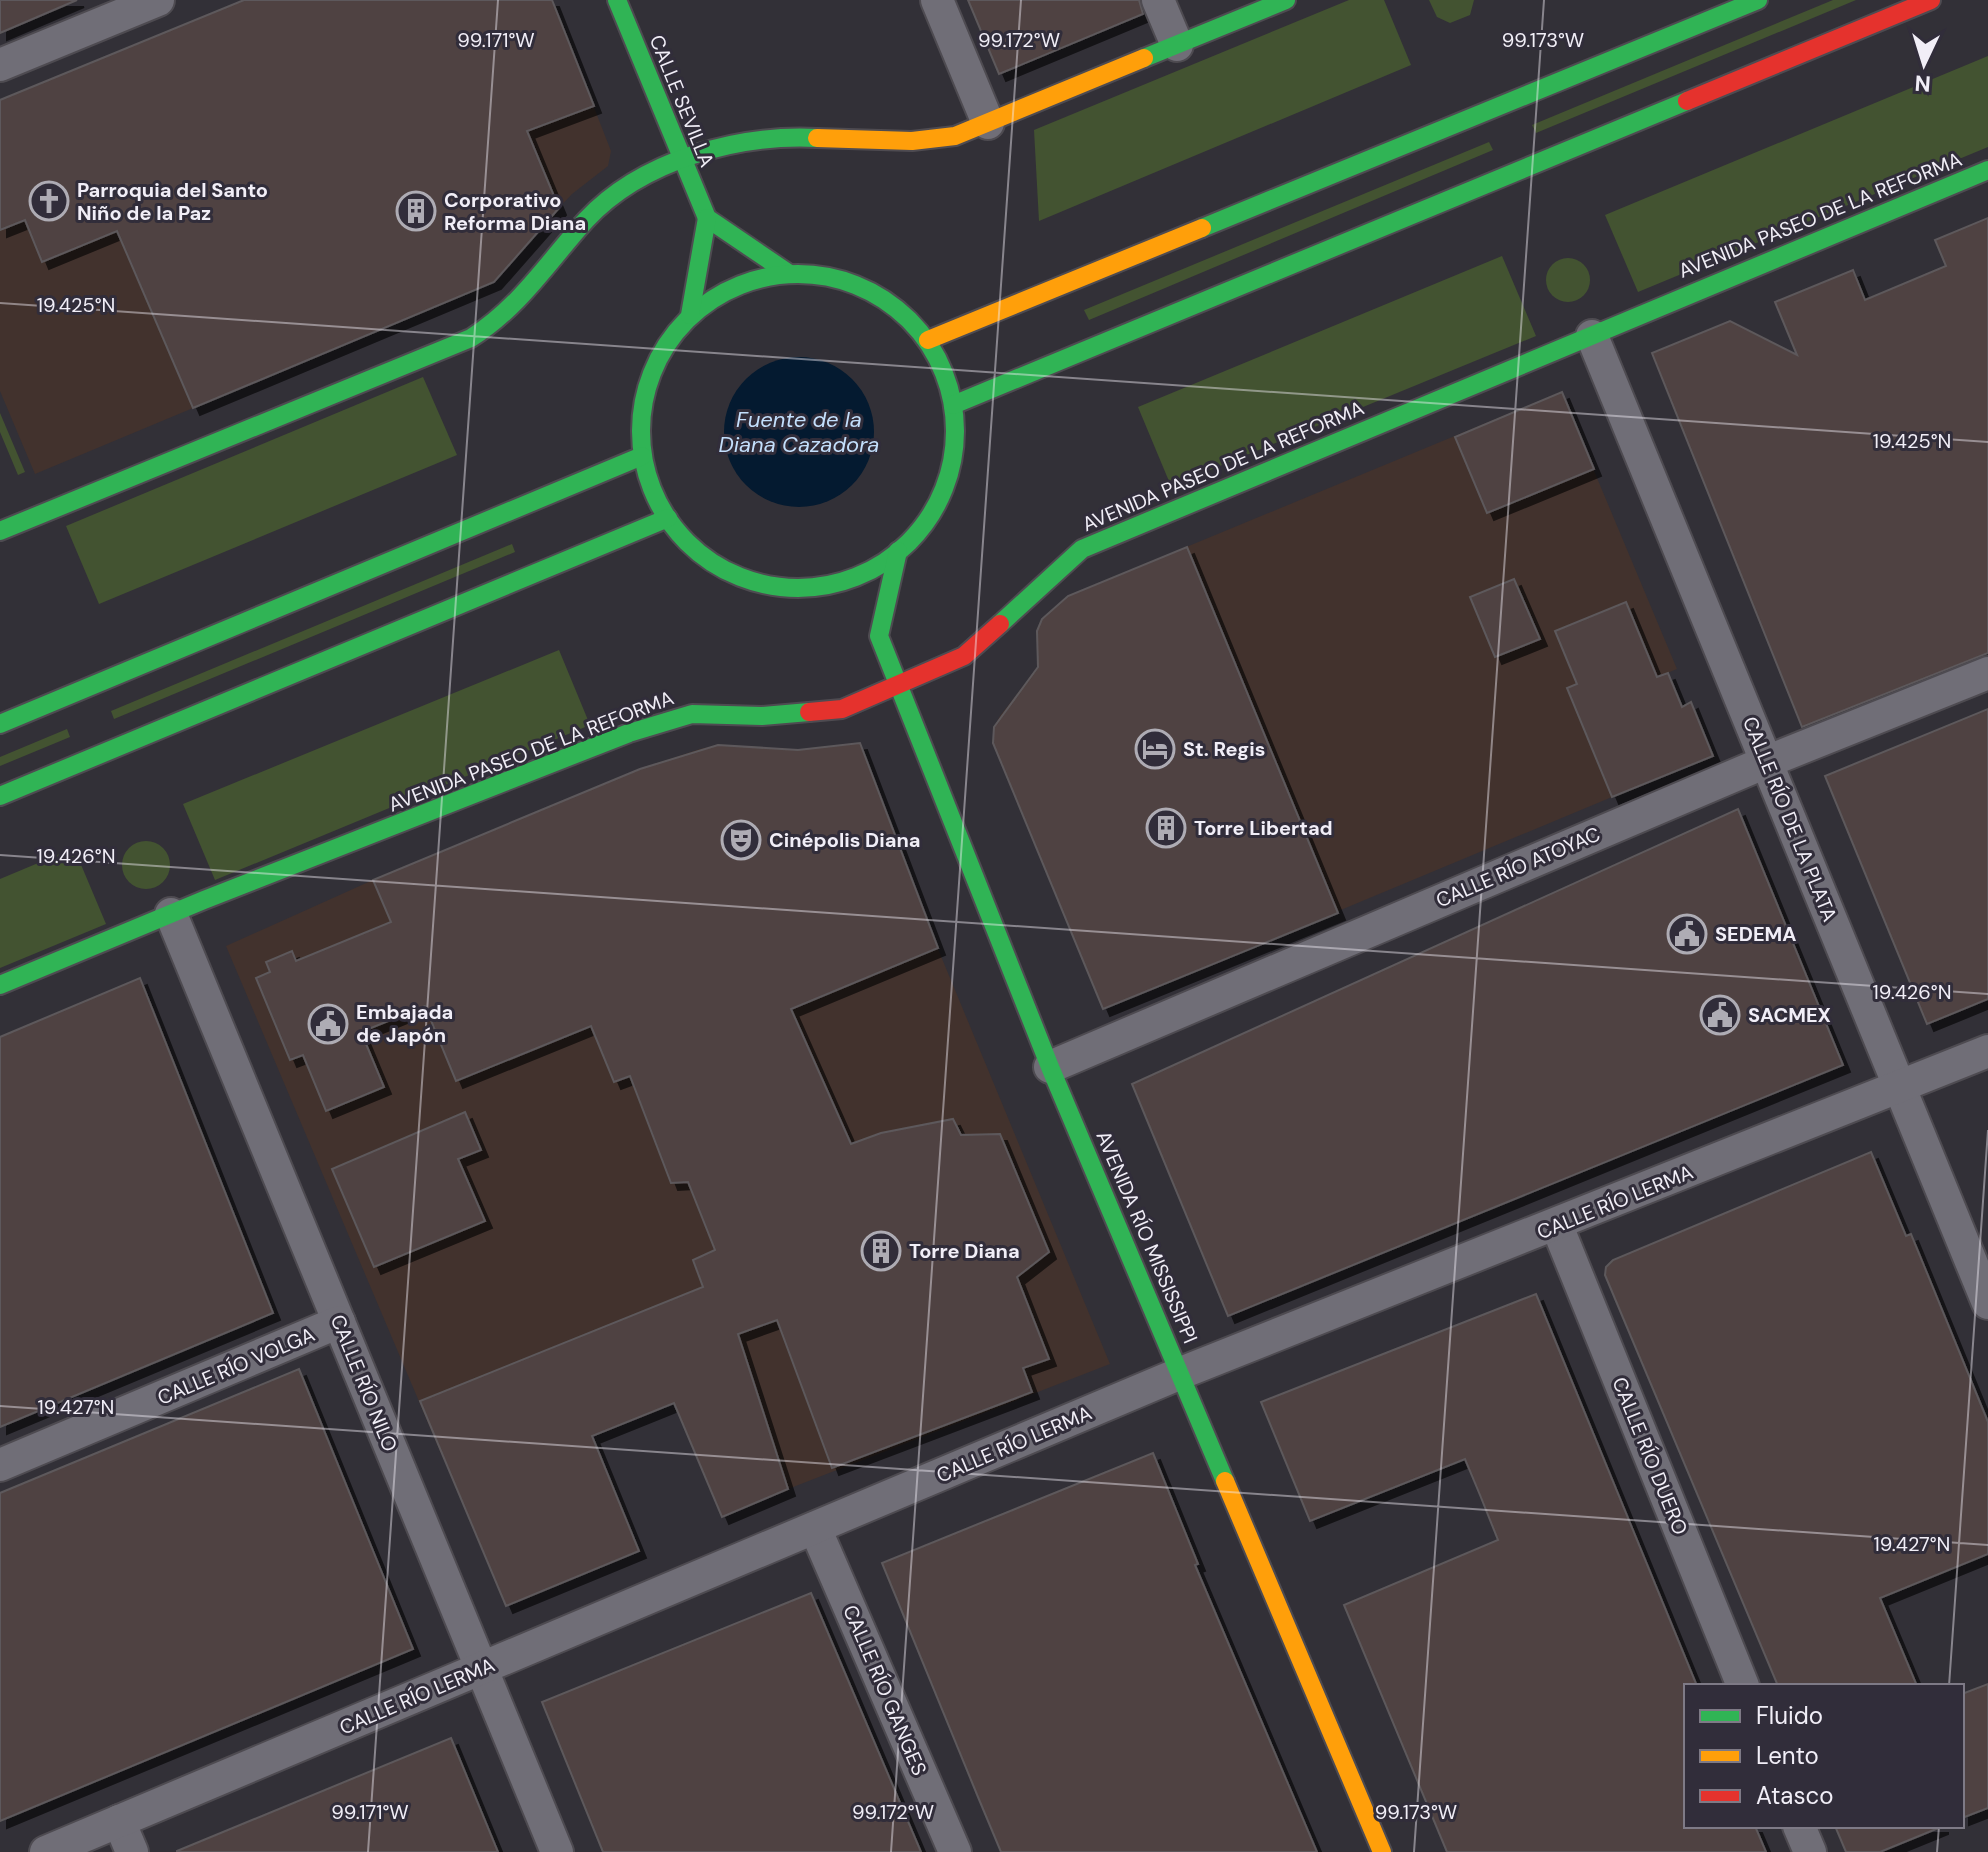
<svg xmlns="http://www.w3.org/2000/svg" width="1988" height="1852" font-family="'DM Sans',sans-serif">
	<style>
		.commercial { fill: #42322d }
		.green { fill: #435331 }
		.water { fill: #041a30 }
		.building { fill: #4f4242; stroke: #5d595b; stroke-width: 2; filter: url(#shadow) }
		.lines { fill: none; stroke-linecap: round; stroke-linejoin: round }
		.street-casing { stroke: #4e4b51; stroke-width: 36 }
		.fast-casing { stroke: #4e4b51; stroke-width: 22 }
		.slow-casing { stroke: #4e4b51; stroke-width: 22 }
		.jam-casing { stroke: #4e4b51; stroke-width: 22 }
		.street { stroke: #706e77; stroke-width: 32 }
		.fast { stroke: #30b455; stroke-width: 18 }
		.slow { stroke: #ff9f0a; stroke-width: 18 }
		.jam { stroke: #e5322d; stroke-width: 18 }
		.ticks { fill: none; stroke: #f1eef7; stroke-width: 2; stroke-opacity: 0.45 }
		.labels { text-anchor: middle; stroke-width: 6; stroke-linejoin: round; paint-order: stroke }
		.street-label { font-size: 20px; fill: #f1eef7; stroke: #312d3a }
		.poi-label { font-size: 20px; font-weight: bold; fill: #f1eef7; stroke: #312d3a; text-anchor: start }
		.water-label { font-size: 22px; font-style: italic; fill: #c3dffc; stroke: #312d3a }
		.ticks-label { font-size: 20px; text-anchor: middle; fill: #f1eef7; stroke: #312d3a; stroke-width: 6; stroke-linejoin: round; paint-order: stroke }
	</style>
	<defs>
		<filter id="shadow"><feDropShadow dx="7" dy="7" stdDeviation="0" flood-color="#0009"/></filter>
	</defs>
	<rect width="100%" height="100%" fill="#323037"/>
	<!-- commercial -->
	<g class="commercial">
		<path d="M 244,0 L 552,0 L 611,151 L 608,166 L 572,194 L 485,286 L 35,474 L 0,391 L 0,100 Z"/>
		<path d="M 1561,392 L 1677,669 L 1576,710 L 1612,797 L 1103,1009 L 993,743 L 994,727 L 1000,716 L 1038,667 L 1037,631 L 1043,618 L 1068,596 Z"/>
		<path d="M 860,743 L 938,949 L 1110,1364 L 788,1489 L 703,1287 L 555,1347 L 578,1403 L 443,1458 L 226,946 L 373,880 L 640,769 L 700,749 L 718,745 L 798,750 Z"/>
	</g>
	<!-- green -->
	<g class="green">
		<path d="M 1349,0 L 1384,0 L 1411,65 L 1039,221 L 1034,130 Z"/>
		<path d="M 1429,0 L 1474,0 L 1470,15 L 1450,23 L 1437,17 Z"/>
		<path d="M 1833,0 L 1856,0 L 1536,133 L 1532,125 Z"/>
		<path d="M 1988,56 L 1988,147 L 1638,292 L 1605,215 Z"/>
		<path d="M 1489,142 L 1493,150 L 1089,320 L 1084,310 Z"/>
		<path d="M 1502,256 L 1536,336 L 1171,486 L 1138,407 Z"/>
		<circle cx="1568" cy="280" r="22"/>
		<path d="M 423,377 L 457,455 L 99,604 L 66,526 Z"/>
		<path d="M 0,413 L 25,472 L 18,475 L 0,432 Z"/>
		<path d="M 512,544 L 515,552 L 114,719 L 111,711 Z"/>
		<path d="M 559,650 L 590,725 L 215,880 L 183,804 Z"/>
		<path d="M 67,729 L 70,737 L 0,766 L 0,757 Z"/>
		<circle cx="146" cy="865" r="24"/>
		<path d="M 74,848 L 106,924 L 0,968 L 0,879 Z"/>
	</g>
	<!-- water -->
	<circle class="water" cx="799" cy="432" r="75"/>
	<!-- building -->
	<g class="building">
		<path d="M 0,0 L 77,0 L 0,33 Z"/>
		<path d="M 244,0 L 552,0 L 594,106 L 527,131 L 559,208 L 494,282 L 193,408 L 117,231 L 42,262 L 25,220 L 0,230 L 0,100 Z"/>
		<path d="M 968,0 L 1139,0 L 1143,14 L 999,74 Z"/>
		<path d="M 1988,218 L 1988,653 L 1802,727 L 1652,353 L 1730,321 L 1797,355 L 1775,302 L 1853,270 L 1865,300 L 1946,266 L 1935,240 Z"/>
		<path d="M 1562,392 L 1594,469 L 1487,513 L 1455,437 Z"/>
		<path d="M 1187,547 L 1338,913 L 1103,1009 L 993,743 L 994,727 L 1038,667 L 1037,631 L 1042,619 L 1068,596 Z"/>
		<path d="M 1514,579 L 1540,639 L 1495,657 L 1470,597 Z"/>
		<path d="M 1626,602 L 1657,677 L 1668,673 L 1682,707 L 1691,702 L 1713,756 L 1612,797 L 1567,688 L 1577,684 L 1555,631 Z"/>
		<path d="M 1988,709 L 1988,999 L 1927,1024 L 1825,776 Z"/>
		<path d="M 860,743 L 938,948 L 791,1009 L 851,1144 L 881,1133 L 953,1119 L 961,1135 L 1000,1134 L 1049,1252 L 1017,1277 L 1049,1359 L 1023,1368 L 1032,1392 L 832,1468 L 777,1320 L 738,1334 L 788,1489 L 722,1517 L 674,1403 L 592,1436 L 639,1551 L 506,1606 L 420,1401 L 703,1287 L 693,1260 L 715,1250 L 688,1182 L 671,1183 L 630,1076 L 614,1082 L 591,1026 L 456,1081 L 425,1006 L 361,1032 L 384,1087 L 326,1111 L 303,1055 L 290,1060 L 256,978 L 270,972 L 266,962 L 292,951 L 296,961 L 391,922 L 373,880 L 640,769 L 718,745 L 798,750 Z"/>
		<path d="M 1738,809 L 1843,1065 L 1228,1316 L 1132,1084 Z"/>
		<path d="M 140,978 L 273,1313 L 0,1427 L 0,1037 Z"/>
		<path d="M 465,1112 L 481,1150 L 458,1159 L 485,1221 L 374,1267 L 332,1169 Z"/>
		<path d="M 1871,1152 L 1906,1236 L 1911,1234 L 1988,1422 L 1988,1554 L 1880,1598 L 1917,1686 L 1778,1686 L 1605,1275 L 1606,1267 L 1613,1260 Z"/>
		<path d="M 1536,1294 L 1697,1686 L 1686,1686 L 1686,1826 L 1755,1826 L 1766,1852 L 1447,1852 L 1344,1605 L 1498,1540 L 1480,1495 L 1465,1459 L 1310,1521 L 1261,1402 Z"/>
		<path d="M 299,1369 L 413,1649 L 0,1821 L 0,1493 Z"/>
		<path d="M 1153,1453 L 1198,1564 L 1195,1565 L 1317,1852 L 1001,1852 L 978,1797 L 882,1563 Z"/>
		<path d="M 811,1593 L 921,1852 L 603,1852 L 542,1702 Z"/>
		<path d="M 1988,1684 L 1988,1808 L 1962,1818 L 1962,1694 Z"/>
		<path d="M 451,1738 L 498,1852 L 177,1852 L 177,1851 Z"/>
		<path d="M 1835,1826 L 1941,1826 L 1941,1827 L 1880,1852 L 1846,1852 Z"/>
	</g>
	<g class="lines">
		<defs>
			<g id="street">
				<path d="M 937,0 L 988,123"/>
				<path d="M 1158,0 L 1177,45"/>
				<path d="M 0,65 L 158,0"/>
				<path d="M 1592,336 L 1988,1303"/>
				<path d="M 171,914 L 557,1852"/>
				<path d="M 1050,1067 L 1766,762 L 1988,673"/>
				<path d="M 1557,1226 L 1743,1686"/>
				<path d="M 0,1465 L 339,1322"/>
				<path d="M 815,1528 L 955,1852"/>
				<path d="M 119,1821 L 132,1852"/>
				<path d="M 1799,1826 L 1810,1852"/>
				<path d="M 46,1852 L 1181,1373 L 1988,1051"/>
			</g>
			<g id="fast">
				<path d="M 617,0 L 707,218 L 788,273"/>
				<path d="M 1144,58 L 1286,0"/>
				<path d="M 1202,228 L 1758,0"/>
				<circle cx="798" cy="431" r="157"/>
				<path d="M 690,315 L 707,218"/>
				<path d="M 953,405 L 1687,101"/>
				<path d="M 0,531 L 471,338 C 520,307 548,262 586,220 C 642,160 738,134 817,138"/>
				<path d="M 898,551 L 879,636 L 1050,1067 L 1225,1481"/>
				<path d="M 1000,624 L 1082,549 L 1988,170"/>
				<path d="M 0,724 L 642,456"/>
				<path d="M 0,796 L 668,518"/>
				<path d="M 0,985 L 204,900 L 629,733 L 692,714 L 762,716 L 809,712"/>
			</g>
			<g id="slow">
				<path d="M 817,138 L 912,141 L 955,136 L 1144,58"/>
				<path d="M 928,340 L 1202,228"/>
				<path d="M 1225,1481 L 1382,1852"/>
			</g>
			<g id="jam">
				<path d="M 1687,101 L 1931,0"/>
				<path d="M 809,712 L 842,709 L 964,656 L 1000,624"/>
			</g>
		</defs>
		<!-- street casing -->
		<use href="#street" class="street-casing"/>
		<!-- fast casing -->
		<use href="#fast" class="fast-casing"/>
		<!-- slow casing -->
		<use href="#slow" class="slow-casing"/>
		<!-- jam casing -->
		<use href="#jam" class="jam-casing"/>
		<!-- street -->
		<use href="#street" class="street"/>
		<!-- fast -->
		<use href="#fast" class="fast"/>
		<!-- slow -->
		<use href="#slow" class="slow"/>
		<!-- jam -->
		<use href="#jam" class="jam"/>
	</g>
	<!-- ticks -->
	<path class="ticks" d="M 0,303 L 1988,442M 0,855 L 1988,994M 0,1406 L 1988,1545M 1949,1686 L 1988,1130M 368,1852 L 498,0M 891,1852 L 1021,0M 1414,1852 L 1544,0M 1937,1852 L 1939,1826"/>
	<!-- icons -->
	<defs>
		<symbol id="church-ring" viewBox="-11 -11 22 22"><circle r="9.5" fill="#312d3a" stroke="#aeacb4" stroke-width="1.5"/><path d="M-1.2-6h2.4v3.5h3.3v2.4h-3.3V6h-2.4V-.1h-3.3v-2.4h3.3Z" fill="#aeacb4"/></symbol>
		<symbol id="building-ring" viewBox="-11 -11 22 22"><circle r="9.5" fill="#312d3a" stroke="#aeacb4" stroke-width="1.5"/><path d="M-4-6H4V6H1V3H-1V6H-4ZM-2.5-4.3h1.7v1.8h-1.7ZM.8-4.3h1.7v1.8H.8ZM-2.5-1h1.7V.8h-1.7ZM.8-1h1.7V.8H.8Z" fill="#aeacb4"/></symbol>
		<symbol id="hotel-ring" viewBox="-11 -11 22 22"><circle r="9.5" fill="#312d3a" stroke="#aeacb4" stroke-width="1.5"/><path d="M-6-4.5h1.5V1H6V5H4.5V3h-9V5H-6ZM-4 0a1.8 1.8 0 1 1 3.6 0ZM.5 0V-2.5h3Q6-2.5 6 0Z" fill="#aeacb4"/></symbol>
		<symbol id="theatre-ring" viewBox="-11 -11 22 22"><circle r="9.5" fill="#312d3a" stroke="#aeacb4" stroke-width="1.5"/><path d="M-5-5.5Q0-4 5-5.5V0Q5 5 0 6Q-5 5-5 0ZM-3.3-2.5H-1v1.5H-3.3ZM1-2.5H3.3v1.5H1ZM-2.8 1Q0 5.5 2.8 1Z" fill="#aeacb4"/></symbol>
		<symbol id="civic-ring" viewBox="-11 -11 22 22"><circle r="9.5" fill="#312d3a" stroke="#aeacb4" stroke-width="1.5"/><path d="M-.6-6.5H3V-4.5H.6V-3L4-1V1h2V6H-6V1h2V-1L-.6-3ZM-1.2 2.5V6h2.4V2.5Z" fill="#aeacb4"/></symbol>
	</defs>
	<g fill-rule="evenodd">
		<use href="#church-ring" x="27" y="179" width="44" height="44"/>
		<use href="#building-ring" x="394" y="189" width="44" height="44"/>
		<use href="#hotel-ring" x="1133" y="727" width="44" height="44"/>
		<use href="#building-ring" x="1144" y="806" width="44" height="44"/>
		<use href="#theatre-ring" x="719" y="818" width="44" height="44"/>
		<use href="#civic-ring" x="1665" y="912" width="44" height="44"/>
		<use href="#civic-ring" x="1698" y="993" width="44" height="44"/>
		<use href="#civic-ring" x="306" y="1002" width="44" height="44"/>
		<use href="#building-ring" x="859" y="1229" width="44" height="44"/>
	</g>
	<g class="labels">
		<!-- street labels -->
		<g class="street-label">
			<text transform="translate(682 101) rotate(68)" y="7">CALLE SEVILLA</text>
			<text transform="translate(1820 215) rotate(-22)" y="7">AVENIDA PASEO DE LA REFORMA</text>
			<text transform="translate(1223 466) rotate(-23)" y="7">AVENIDA PASEO DE LA REFORMA</text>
			<text transform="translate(531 751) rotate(-21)" y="7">AVENIDA PASEO DE LA REFORMA</text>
			<text transform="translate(1790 819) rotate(68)" y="7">CALLE RÍO DE LA PLATA</text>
			<text transform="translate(1518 867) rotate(-23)" y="7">CALLE RÍO ATOYAC</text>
			<text transform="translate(1615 1202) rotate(-22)" y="7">CALLE RÍO LERMA</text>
			<text transform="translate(1147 1237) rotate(67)" y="7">AVENIDA RÍO MISSISSIPPI</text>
			<text transform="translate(236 1366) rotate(-23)" y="7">CALLE RÍO VOLGA</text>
			<text transform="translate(364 1383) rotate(68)" y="7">CALLE RÍO NILO</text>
			<text transform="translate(1014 1444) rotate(-23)" y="7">CALLE RÍO LERMA</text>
			<text transform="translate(1650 1456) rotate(68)" y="7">CALLE RÍO DUERO</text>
			<text transform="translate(885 1690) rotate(67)" y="7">CALLE RÍO GANGES</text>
			<text transform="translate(417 1696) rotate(-23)" y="7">CALLE RÍO LERMA</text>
		</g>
		<!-- poi labels -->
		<g class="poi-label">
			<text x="77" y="197">Parroquia del Santo<tspan x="77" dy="23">Niño de la Paz</tspan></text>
			<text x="444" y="207">Corporativo<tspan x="444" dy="23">Reforma Diana</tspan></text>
			<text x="1183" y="756">St. Regis</text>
			<text x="1194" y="835">Torre Libertad</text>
			<text x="769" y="847">Cinépolis Diana</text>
			<text x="1715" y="941">SEDEMA</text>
			<text x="356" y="1019">Embajada<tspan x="356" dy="23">de Japón</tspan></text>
			<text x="1748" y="1022">SACMEX</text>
			<text x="909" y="1258">Torre Diana</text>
		</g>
		<!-- water labels -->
		<g class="water-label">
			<text x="799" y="427">Fuente de la<tspan x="799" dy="25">Diana Cazadora</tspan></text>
		</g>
	</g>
	<g class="ticks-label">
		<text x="496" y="47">99.171°W</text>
		<text x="1019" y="47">99.172°W</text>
		<text x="1543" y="47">99.173°W</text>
		<text x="76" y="312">19.425°N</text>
		<text x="1912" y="448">19.425°N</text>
		<text x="76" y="863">19.426°N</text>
		<text x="1912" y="999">19.426°N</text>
		<text x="76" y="1414">19.427°N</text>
		<text x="1912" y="1551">19.427°N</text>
		<text x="370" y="1819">99.171°W</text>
		<text x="893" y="1819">99.172°W</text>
		<text x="1416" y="1819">99.173°W</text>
	</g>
	<!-- legend -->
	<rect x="1684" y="1684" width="280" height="144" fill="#312d3a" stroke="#7e7a86" stroke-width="2"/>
	<rect x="1700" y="1710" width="40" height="12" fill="#30b455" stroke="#7e7a86" stroke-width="2"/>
	<text x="1756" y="1724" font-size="24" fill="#f1eef7">Fluido</text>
	<rect x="1700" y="1750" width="40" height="12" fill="#ff9f0a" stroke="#7e7a86" stroke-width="2"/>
	<text x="1756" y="1764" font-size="24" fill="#f1eef7">Lento</text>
	<rect x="1700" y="1790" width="40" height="12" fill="#e5322d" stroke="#7e7a86" stroke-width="2"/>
	<text x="1756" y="1804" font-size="24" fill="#f1eef7">Atasco</text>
	<!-- north arrow -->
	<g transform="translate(1924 64) rotate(184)" stroke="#312d3a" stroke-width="6" paint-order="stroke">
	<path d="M0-6L14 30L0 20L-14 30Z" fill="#f1eef7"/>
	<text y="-12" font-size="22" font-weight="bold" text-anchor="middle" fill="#f1eef7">N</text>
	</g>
</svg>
